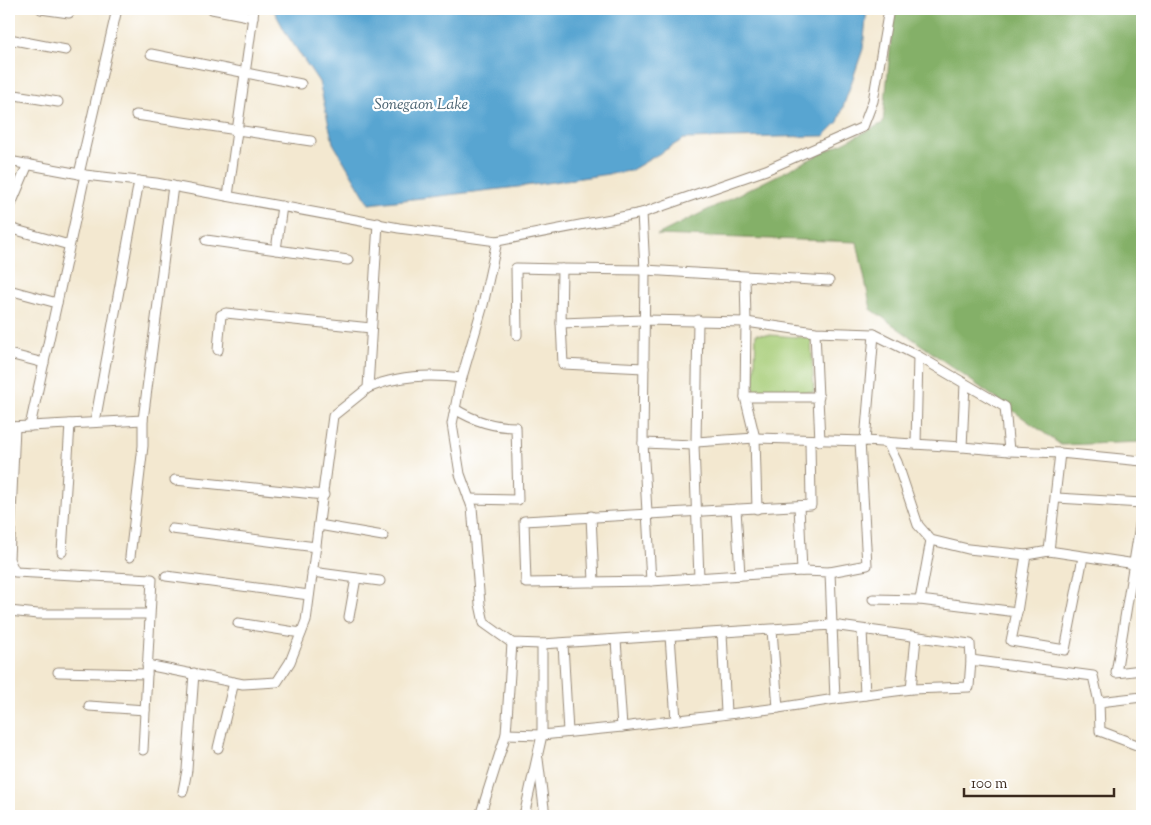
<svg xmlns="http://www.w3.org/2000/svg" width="1151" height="825" font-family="'Sorts Mill Goudy',serif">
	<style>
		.green { fill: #a6cc76; stroke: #707b4a }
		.forest { fill: #84b067; stroke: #606d42 }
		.water { fill: #59a5d1; stroke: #4a6878 }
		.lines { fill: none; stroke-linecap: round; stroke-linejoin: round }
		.street-casing { stroke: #978977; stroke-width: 11 }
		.street { stroke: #fff; stroke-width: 9 }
		.labels { text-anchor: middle; stroke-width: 4.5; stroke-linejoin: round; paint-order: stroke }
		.water-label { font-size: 16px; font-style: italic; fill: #48616f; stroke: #fff }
	</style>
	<rect width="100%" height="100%" fill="#fff"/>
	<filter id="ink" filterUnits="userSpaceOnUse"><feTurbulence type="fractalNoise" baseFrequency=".02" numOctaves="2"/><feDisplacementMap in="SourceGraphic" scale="10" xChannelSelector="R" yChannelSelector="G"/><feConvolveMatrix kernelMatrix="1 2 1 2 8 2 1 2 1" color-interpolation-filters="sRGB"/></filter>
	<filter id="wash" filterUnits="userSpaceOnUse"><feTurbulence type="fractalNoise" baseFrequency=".0096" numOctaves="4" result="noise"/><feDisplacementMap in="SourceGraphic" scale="20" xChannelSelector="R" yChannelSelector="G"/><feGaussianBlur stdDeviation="1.12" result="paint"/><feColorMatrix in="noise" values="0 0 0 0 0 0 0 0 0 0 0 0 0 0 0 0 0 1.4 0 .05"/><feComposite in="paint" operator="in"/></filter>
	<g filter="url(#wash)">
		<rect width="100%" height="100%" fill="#f3e8d0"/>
		<!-- green -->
		<path class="green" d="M 756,334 L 811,338 L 814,392 L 754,392 Z"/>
		<!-- forest -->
		<path class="forest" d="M 894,9 L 1142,9 L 1142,442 L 1061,445 L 871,309 L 857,242 L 657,235 L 883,123 Z"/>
		<!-- water -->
		<path class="water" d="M 273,9 L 867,9 L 863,49 L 838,122 L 824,136 L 684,139 L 630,171 L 518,187 L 369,204 L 333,143 L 319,82 L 287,35 Z"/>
	</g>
	<g filter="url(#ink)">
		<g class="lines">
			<defs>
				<g id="street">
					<path d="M 41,9 L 69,13"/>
					<path d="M 212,9 L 253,17"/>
					<path d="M 9,39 L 66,50"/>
					<path d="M 151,54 L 301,84"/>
					<path d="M 9,94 L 58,102"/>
					<path d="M 136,115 L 311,141"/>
					<path d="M 9,161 L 85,175 L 156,183 L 399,228 L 497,241 L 642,213"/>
					<path d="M 79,174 L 117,9"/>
					<path d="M 228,196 L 254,9"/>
					<path d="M 9,209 L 28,164"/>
					<path d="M 9,228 L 69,245"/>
					<path d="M 206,240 L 348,260"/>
					<path d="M 497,241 L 483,305 L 460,384 L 452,424 L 460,474 L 472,507 L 480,604 L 484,623 L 512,643 L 542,644 L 832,625 L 835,699 L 911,689 L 969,687 L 971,660"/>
					<path d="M 276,250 L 282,206"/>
					<path d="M 745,277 L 746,322 L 644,320 L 561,323 L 562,269 L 645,270 L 829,281"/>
					<path d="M 9,290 L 57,303"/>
					<path d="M 561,323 L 563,364 L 644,368"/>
					<path d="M 815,332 L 820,441"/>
					<path d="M 517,335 L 516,268 L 562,269"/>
					<path d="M 218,350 L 221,315 L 226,313 L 371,328"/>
					<path d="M 9,354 L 44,363"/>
					<path d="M 368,388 C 397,375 431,374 462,378"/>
					<path d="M 745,397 L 755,438 L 757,509"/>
					<path d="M 819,397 L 745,397 L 746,322 L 815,332 L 874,334 L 918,356 L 1005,407 L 1009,451 L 962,447 L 965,384"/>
					<path d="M 455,409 C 474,421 494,427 516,427 L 518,500 L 469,499"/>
					<path d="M 95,422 L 139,181"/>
					<path d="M 30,426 L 143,420 L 173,186"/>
					<path d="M 9,427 L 30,426 L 85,175"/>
					<path d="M 15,427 L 9,559 L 15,572 L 152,579 L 143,750"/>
					<path d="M 810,440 L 811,505 L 524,521 L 526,583 L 651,581 L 802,571 L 830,572 L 832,625 L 970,644 L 971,660 L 1093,676 L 1099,702 L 1142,697"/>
					<path d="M 865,441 L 874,334"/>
					<path d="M 696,442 L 698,320"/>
					<path d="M 887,442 L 897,462 L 918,525 L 931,540 L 968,549 L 1026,555 L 1049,551 L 1060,453 L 1142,461"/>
					<path d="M 643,443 L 694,445 L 696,442 L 755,438 L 865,441 L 962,447"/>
					<path d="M 916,444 L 918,356"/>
					<path d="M 694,445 L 699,578"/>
					<path d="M 1009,451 L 1060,453"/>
					<path d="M 175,480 L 324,495"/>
					<path d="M 1057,498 L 1142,503"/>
					<path d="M 799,506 L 802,571"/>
					<path d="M 736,509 L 740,575"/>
					<path d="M 1142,513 L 1116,673 L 1142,670"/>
					<path d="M 591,516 L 594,582"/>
					<path d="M 319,525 L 383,536"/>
					<path d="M 172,529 L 316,547"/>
					<path d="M 1049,551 L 1142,565"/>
					<path d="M 62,552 L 70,424"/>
					<path d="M 130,557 L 143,446 L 143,420"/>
					<path d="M 312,572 L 380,581"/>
					<path d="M 830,572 L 867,565 L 860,441"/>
					<path d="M 166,576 L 309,595"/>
					<path d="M 651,581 L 643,443 L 645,270 L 642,213 L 766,170 L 863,127 L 873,101 L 889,9"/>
					<path d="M 873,599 L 920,600 L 1017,612 L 1011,641 L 1065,650 L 1083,557"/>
					<path d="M 920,600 L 931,540"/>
					<path d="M 9,611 L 38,614 L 148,614"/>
					<path d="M 1017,612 L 1026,555"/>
					<path d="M 349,617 L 356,578"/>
					<path d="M 238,623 L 301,633"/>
					<path d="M 772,630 L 778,708 L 835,699"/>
					<path d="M 862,630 L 865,695"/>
					<path d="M 722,633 L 726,713"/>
					<path d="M 670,636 L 676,720"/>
					<path d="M 616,640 L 622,727 L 778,708"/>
					<path d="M 563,644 L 568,732"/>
					<path d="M 147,665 L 243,684 L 277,682 L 290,662 L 306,621 L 333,416 L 368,388 L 378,223"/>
					<path d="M 58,672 L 147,674"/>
					<path d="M 911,689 L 916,638"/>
					<path d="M 1099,702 L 1100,731 L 1142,747"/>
					<path d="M 89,706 L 145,710"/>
					<path d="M 506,734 L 542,735 L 622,727"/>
					<path d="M 218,748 L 234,682"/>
					<path d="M 538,759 L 545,816"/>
					<path d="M 183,791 L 187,770 L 194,673"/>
					<path d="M 480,816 L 506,734 L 512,643"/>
					<path d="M 524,816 L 542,735 L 542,644"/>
				</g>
			</defs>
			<!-- street casing -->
			<use href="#street" class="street-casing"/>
			<!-- street -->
			<use href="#street" class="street"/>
		</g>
	</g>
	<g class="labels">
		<!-- water labels -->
		<g class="water-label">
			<text x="421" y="109">Sonegaon Lake</text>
		</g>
	</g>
	<!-- margin -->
	<rect width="1151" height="825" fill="none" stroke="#fff" stroke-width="30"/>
	<!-- scale -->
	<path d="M964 788v8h150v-8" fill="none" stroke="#3b2a1e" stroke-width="2.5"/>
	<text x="971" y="788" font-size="15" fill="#3b2a1e" stroke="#ffffff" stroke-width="4" paint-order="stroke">100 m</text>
</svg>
